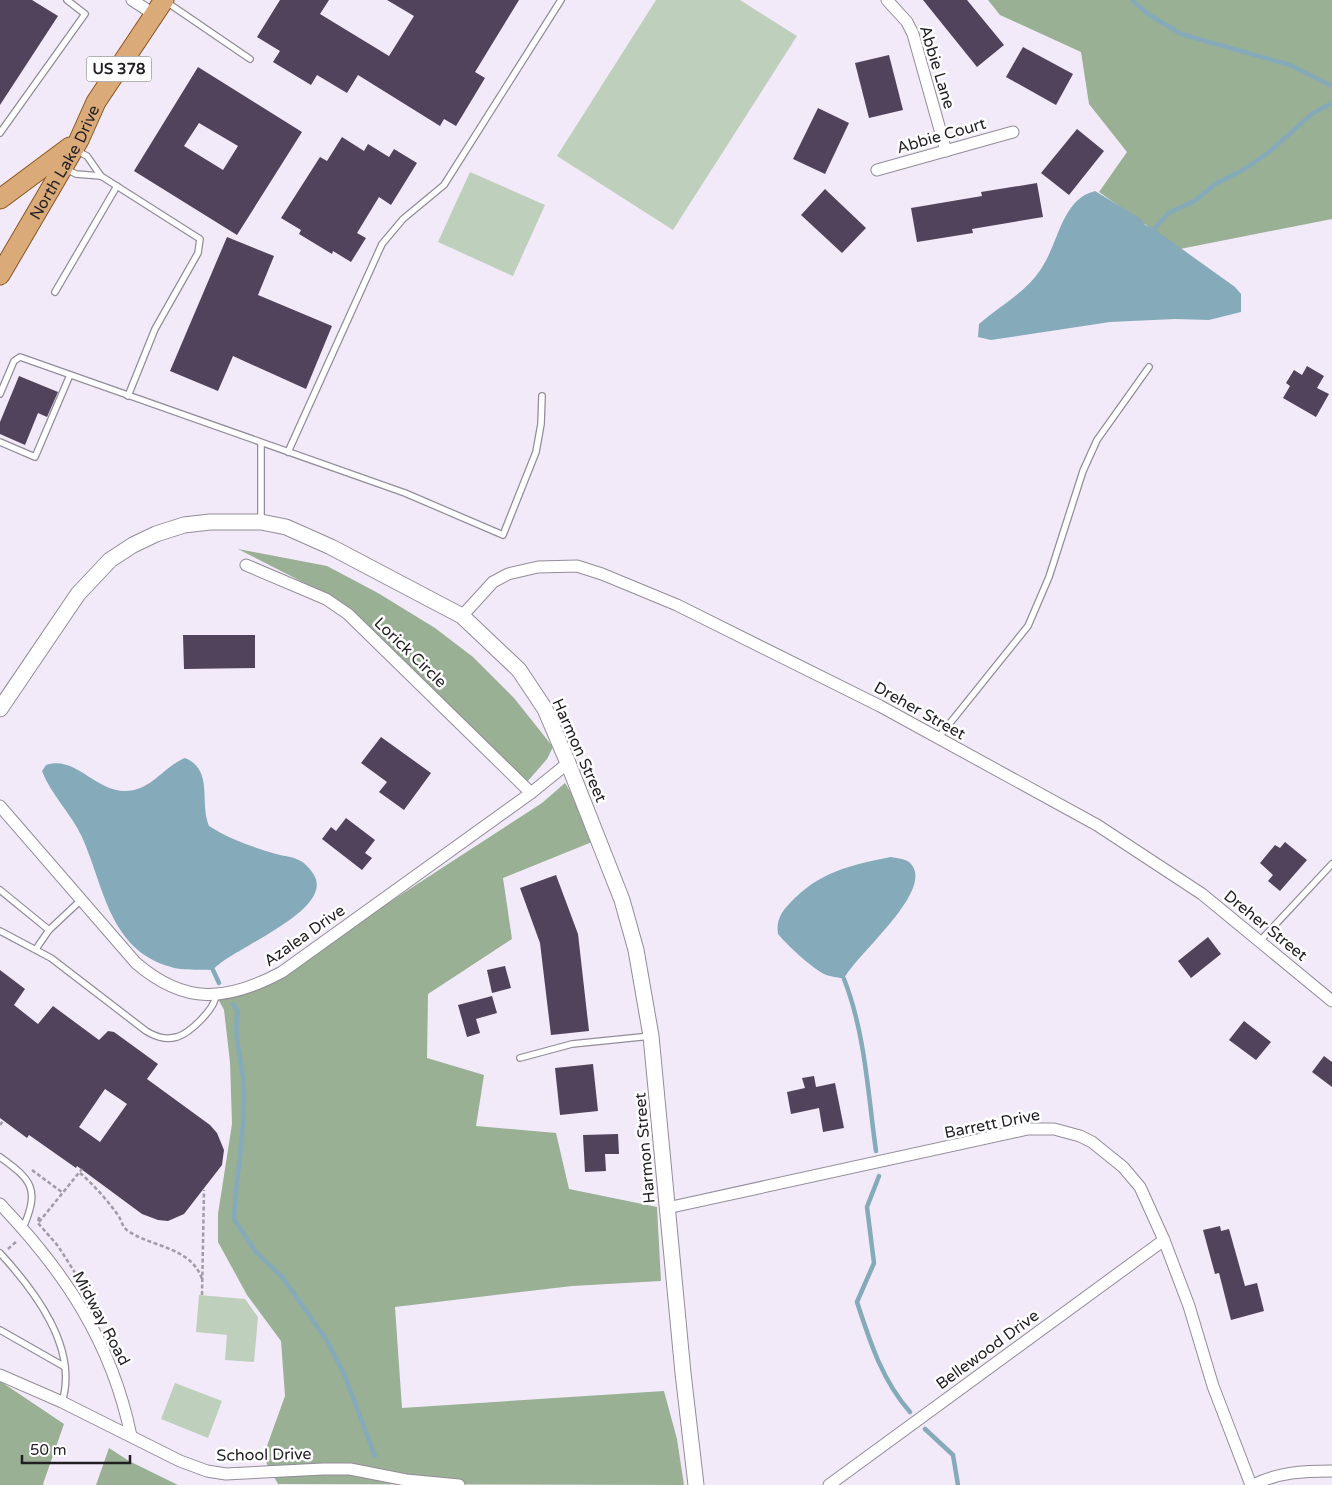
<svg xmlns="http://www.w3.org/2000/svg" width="1332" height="1485" font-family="'Varela Round',sans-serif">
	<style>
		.green { fill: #becfbb }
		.forest { fill: #99b095 }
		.water { fill: #85aab9 }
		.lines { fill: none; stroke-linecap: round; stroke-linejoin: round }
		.stream { stroke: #85aab9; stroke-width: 4.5 }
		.building { fill: #52435c; fill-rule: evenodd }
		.service-casing { stroke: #938c99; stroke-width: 8 }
		.minor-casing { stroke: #938c99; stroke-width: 13 }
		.tertiary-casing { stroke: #938c99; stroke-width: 17 }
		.primary-casing { stroke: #895520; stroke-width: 21 }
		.path { stroke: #a19ba6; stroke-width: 2.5; stroke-dasharray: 4 2.5; stroke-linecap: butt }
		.service { stroke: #fff; stroke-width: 5.5 }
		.minor { stroke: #fff; stroke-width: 11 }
		.tertiary { stroke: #fff; stroke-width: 15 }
		.primary { stroke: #daab78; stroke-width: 19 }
		.labels { text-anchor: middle; stroke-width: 5; stroke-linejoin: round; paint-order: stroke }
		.shield { fill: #fff; stroke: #646265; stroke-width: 1 }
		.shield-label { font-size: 15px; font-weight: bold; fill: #211e23 }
		.street-label { font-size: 16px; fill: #211e23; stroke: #fff }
	</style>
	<rect width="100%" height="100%" fill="#f2eaf8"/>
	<!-- green -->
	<g class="green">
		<path d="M 656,0 L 740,0 L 797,36 L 673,230 L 557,156 Z"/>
		<path d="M 470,172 L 545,205 L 513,276 L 438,242 Z"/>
		<path d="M 199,1295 L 245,1299 L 258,1317 L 254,1362 L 225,1360 L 227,1335 L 196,1332 Z"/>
		<path d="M 175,1383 L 222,1401 L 208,1438 L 161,1419 Z"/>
	</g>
	<!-- forest -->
	<g class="forest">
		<path d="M 988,0 L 1332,0 L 1332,219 L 1180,249 L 1099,192 L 1127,152 L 1089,104 L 1081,52 L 1000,15 Z"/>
		<path d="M 238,549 L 327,566 L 378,593 L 435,628 L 473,657 L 514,698 L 553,747 L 547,759 L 527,782 L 357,617 L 332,597 Z"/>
		<path d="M 565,783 L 580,807 L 592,842 L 503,878 L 512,939 L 428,994 L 427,1058 L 484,1075 L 476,1126 L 556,1133 L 569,1189 L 657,1207 L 661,1281 L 572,1286 L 395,1307 L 402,1408 L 664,1391 L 677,1439 L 684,1485 L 278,1484 L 263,1457 L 285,1396 L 281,1341 L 247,1295 L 218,1242 L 218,1214 L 232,1124 L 230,1062 L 224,1010 L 216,995 L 282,972 L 542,803 Z"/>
		<path d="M 0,1381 L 64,1424 L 43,1484 L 44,1485 L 0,1485 Z"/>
		<path d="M 109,1448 L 129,1461 L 178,1485 L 96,1485 Z"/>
	</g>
	<!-- water -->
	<g class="water">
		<path d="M 1095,191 L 1141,219 L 1145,225 L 1154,229 L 1235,287 L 1241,294 L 1241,312 L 1209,320 L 1175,319 L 1110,322 L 991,340 L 978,337 L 979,324 C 1001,305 1029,291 1044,264 C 1059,239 1063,199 1095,191 Z"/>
		<path d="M 185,758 C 214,770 199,802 209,826 C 229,839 253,847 276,854 C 284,856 294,857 301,861 C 306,864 309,868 312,872 C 341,909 229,949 213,970 C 199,969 183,971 171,967 C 109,950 104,886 82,837 C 71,813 51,795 42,771 L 46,765 C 75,755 95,791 125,791 C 151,791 163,767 185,758 Z"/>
		<path d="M 891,857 C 896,858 905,859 909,862 C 939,888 855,955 844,979 C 838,977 830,977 824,974 C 811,967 788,946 778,934 C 776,921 781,912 790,903 C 819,872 850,865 891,857 Z"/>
	</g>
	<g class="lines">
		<!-- stream -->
		<g class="stream">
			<path d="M 1132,0 L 1148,14 L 1181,34 L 1290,65 L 1332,86"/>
			<path d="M 1154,229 L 1169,213 L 1196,200 L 1215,184 L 1243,170 L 1268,153 L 1313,113 L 1332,103"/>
			<path d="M 213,970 L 219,983"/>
			<path d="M 844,979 C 865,1032 868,1094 876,1151"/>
			<path d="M 233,1004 L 238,1011 C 232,1036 244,1065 244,1091 C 245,1134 236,1176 234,1219 L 256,1252 L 283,1278 L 326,1339 L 344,1374 L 375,1456"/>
			<path d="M 879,1176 L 867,1207 L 874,1263 L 857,1302 C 870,1342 882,1380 910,1412"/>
			<path d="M 925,1429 L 953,1455 L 958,1485"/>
		</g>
	</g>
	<!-- building -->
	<g class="building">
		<path d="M 0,0 L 32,0 L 58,16 L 0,105 Z"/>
		<path d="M 280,0 L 329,0 L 320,14 L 389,56 L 414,16 L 387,0 L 519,0 L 475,72 L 485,78 L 456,126 L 444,119 L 440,126 L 358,75 L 347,93 L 317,75 L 311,85 L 273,62 L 280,51 L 257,37 Z"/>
		<path d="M 923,0 L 967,0 L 1004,45 L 977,67 Z"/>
		<path d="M 1023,47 L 1073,74 L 1056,105 L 1006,77 Z"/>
		<path d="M 889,55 L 903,110 L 869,118 L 855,63 Z"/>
		<path d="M 198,67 L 302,132 L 237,235 L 134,171 ZM 199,123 L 238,146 L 223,170 L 184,146 Z"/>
		<path d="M 818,108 L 849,123 L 825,174 L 793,159 Z"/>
		<path d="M 1077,129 L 1104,151 L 1069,195 L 1041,173 Z"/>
		<path d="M 342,137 L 364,151 L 368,144 L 389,157 L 394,149 L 417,163 L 391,205 L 379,197 L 357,233 L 366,238 L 351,262 L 333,251 L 332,254 L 299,234 L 301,230 L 281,218 L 320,157 L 327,161 Z"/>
		<path d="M 1037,183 L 1043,217 L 972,229 L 973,233 L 917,242 L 911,208 L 982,196 L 981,192 Z"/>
		<path d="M 825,189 L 866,228 L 842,253 L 801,215 Z"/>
		<path d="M 227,237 L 274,256 L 258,295 L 332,326 L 306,389 L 233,356 L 218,391 L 170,371 Z"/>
		<path d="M 1307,366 L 1324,376 L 1317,388 L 1329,394 L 1316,417 L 1283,398 L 1290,386 L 1286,383 L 1294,370 L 1302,375 Z"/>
		<path d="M 19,376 L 58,392 L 47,417 L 38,413 L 25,445 L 0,434 L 0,422 Z"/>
		<path d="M 183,635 L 255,635 L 255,668 L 184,669 Z"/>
		<path d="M 381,737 L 431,773 L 404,810 L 379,792 L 387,782 L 361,763 Z"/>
		<path d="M 346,818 L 375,840 L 365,853 L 372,858 L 362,870 L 322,839 L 331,827 L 336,831 Z"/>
		<path d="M 1285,842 L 1307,860 L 1280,891 L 1268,881 L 1273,875 L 1260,863 L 1275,845 L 1280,848 Z"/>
		<path d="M 556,875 L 578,934 L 589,1031 L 551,1035 L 540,943 L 520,888 Z"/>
		<path d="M 1208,937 L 1221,954 L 1191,978 L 1178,961 Z"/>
		<path d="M 505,966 L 511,988 L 492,993 L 487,970 Z"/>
		<path d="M 0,970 L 25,989 L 14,1005 L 38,1024 L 53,1006 L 99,1040 L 108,1031 L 114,1032 L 158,1064 L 147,1079 L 210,1125 L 217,1133 L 224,1150 L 222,1165 L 184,1214 L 168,1221 L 158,1220 L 142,1214 L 77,1166 L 76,1168 L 29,1135 L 27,1138 L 0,1118 ZM 105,1089 L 127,1104 L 100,1142 L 79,1127 Z"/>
		<path d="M 492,996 L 497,1013 L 476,1019 L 480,1033 L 467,1037 L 458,1005 Z"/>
		<path d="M 1244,1021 L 1271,1042 L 1256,1060 L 1229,1040 Z"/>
		<path d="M 1324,1056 L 1332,1062 L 1332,1087 L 1312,1072 Z"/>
		<path d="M 593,1064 L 598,1111 L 560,1115 L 555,1068 Z"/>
		<path d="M 814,1076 L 816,1087 L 835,1083 L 844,1128 L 823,1132 L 819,1108 L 791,1114 L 787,1092 L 805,1088 L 802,1078 Z"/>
		<path d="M 618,1134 L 619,1154 L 605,1154 L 606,1171 L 585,1172 L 583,1135 Z"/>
		<path d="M 1220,1226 L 1221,1231 L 1229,1229 L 1245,1286 L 1257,1283 L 1264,1311 L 1231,1320 L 1219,1273 L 1215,1274 L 1203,1230 Z"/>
	</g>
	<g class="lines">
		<defs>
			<g id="service">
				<path d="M 165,1 L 250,59"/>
				<path d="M 0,133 L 85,14 L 67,0"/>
				<path d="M 75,150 L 87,156 L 101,176"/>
				<path d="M 66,169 L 76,174 L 101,176 L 200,239 L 198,253 L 155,329 L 128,396"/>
				<path d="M 55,292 L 117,186"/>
				<path d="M 0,394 L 14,361 L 20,357 L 405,493 L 503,535 L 536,452 L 541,424 L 542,396"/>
				<path d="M 0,442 L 35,457 L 70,375"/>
				<path d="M 288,452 L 382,244 L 403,219 L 444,185 L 561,0"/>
				<path d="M 261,520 L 261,443"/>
				<path d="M 938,738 L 1028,626 L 1049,577 L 1083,471 L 1097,440 L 1149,367"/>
				<path d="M 0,890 L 49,930"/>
				<path d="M 0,931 L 51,958 L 146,1031 C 156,1037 165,1040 177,1037 C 190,1033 215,1009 216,995"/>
				<path d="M 1260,941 L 1332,864"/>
				<path d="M 36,949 L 49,930 L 81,900"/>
				<path d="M 520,1058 L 572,1044 L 651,1036"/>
				<path d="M 0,1157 C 32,1180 40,1189 23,1228"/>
				<path d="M 0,1253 C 34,1290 79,1348 62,1402"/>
				<path d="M 0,1330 L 65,1367"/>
			</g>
			<g id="minor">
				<path d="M 132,0 L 155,15"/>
				<path d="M 887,0 L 907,22 L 913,34 L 946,151"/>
				<path d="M 877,170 L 1013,132"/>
				<path d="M 246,565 L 326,599 L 348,614 L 531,793"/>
				<path d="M 462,616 L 493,582 L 508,574 L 538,567 L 577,566 L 602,574 L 677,605 L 880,706 L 1097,825 L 1202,894 L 1332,1001"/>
				<path d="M 0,806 L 136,963 C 185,1005 226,1002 282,972 L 531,793 L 568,763"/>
				<path d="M 0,1204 C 65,1272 112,1343 131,1436"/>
				<path d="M 667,1208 L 1028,1129 L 1054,1129 L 1080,1136 L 1092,1142 L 1123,1167 L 1140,1187 L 1164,1240 L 1189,1306 L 1213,1386 L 1251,1485"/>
				<path d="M 0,1375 L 62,1402 L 180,1461 L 207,1471 L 226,1474 L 323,1469 L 350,1469 L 406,1480 L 459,1485"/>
				<path d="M 829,1485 L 1164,1240"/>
				<path d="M 1253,1485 C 1279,1472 1303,1471 1332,1471"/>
			</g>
			<path id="tertiary" d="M 0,709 L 78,594 L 110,560 L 133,545 L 156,534 L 184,525 L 210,522 L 261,522 L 286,527 L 331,547 L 462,616 L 519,670 L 545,709 L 568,763 L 622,900 L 636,950 L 651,1036 L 683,1373 L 696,1485"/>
			<g id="primary">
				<path d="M 0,199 L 70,147"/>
				<path id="s1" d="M 0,275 L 79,140 L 96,102 L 164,0"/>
			</g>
		</defs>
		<!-- service casing -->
		<use href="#service" class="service-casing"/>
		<!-- minor casing -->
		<use href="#minor" class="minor-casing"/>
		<!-- tertiary casing -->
		<use href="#tertiary" class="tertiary-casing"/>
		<!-- primary casing -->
		<use href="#primary" class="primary-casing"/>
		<!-- path -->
		<g class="path">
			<path d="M 0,1125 L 3,1121"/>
			<path d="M 32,1170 L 63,1193"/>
			<path d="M 80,1173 C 94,1185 107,1200 118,1215 C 122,1221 122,1227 128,1231 C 154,1248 191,1247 202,1279"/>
			<path d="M 39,1217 L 38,1223 L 58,1246 L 93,1301"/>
			<path d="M 39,1222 L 82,1169"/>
			<path d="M 8,1249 L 17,1241"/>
			<path d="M 202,1295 L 204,1190"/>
		</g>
		<!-- service -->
		<use href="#service" class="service"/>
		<!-- minor -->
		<use href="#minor" class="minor"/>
		<!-- tertiary -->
		<use href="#tertiary" class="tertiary"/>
		<!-- primary -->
		<use href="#primary" class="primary"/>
	</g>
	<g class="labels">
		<!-- shield labels -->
		<rect class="shield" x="86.5" y="56.5" width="65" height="25" rx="4"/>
		<g class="shield-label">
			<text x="119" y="74">US 378</text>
		</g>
		<!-- street labels -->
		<g class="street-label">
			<text transform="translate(938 67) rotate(73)" y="6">Abbie Lane</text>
			<text transform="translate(941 135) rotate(-16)" y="6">Abbie Court</text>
			<text dy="6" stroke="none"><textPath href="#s1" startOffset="130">North Lake Drive</textPath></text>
			<text transform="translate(411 652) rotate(44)" y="6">Lorick Circle</text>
			<text transform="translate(920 710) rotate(29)" y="6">Dreher Street</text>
			<text transform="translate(580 750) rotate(66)" y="6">Harmon Street</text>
			<text transform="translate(1266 925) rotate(39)" y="6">Dreher Street</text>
			<text transform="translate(304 935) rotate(-35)" y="6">Azalea Drive</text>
			<text transform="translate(992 1123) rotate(-11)" y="6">Barrett Drive</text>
			<text transform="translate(644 1148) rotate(-95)" y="6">Harmon Street</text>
			<text transform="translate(102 1318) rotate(62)" y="6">Midway Road</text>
			<text transform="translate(987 1349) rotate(-36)" y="6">Bellewood Drive</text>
			<text transform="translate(264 1454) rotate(-1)" y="6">School Drive</text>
		</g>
	</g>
	<!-- scale -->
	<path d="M22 1455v8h108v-8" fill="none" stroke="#211e23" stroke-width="2.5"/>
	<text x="30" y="1455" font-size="15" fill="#211e23" stroke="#ffffff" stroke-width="4" paint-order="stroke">50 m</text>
</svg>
